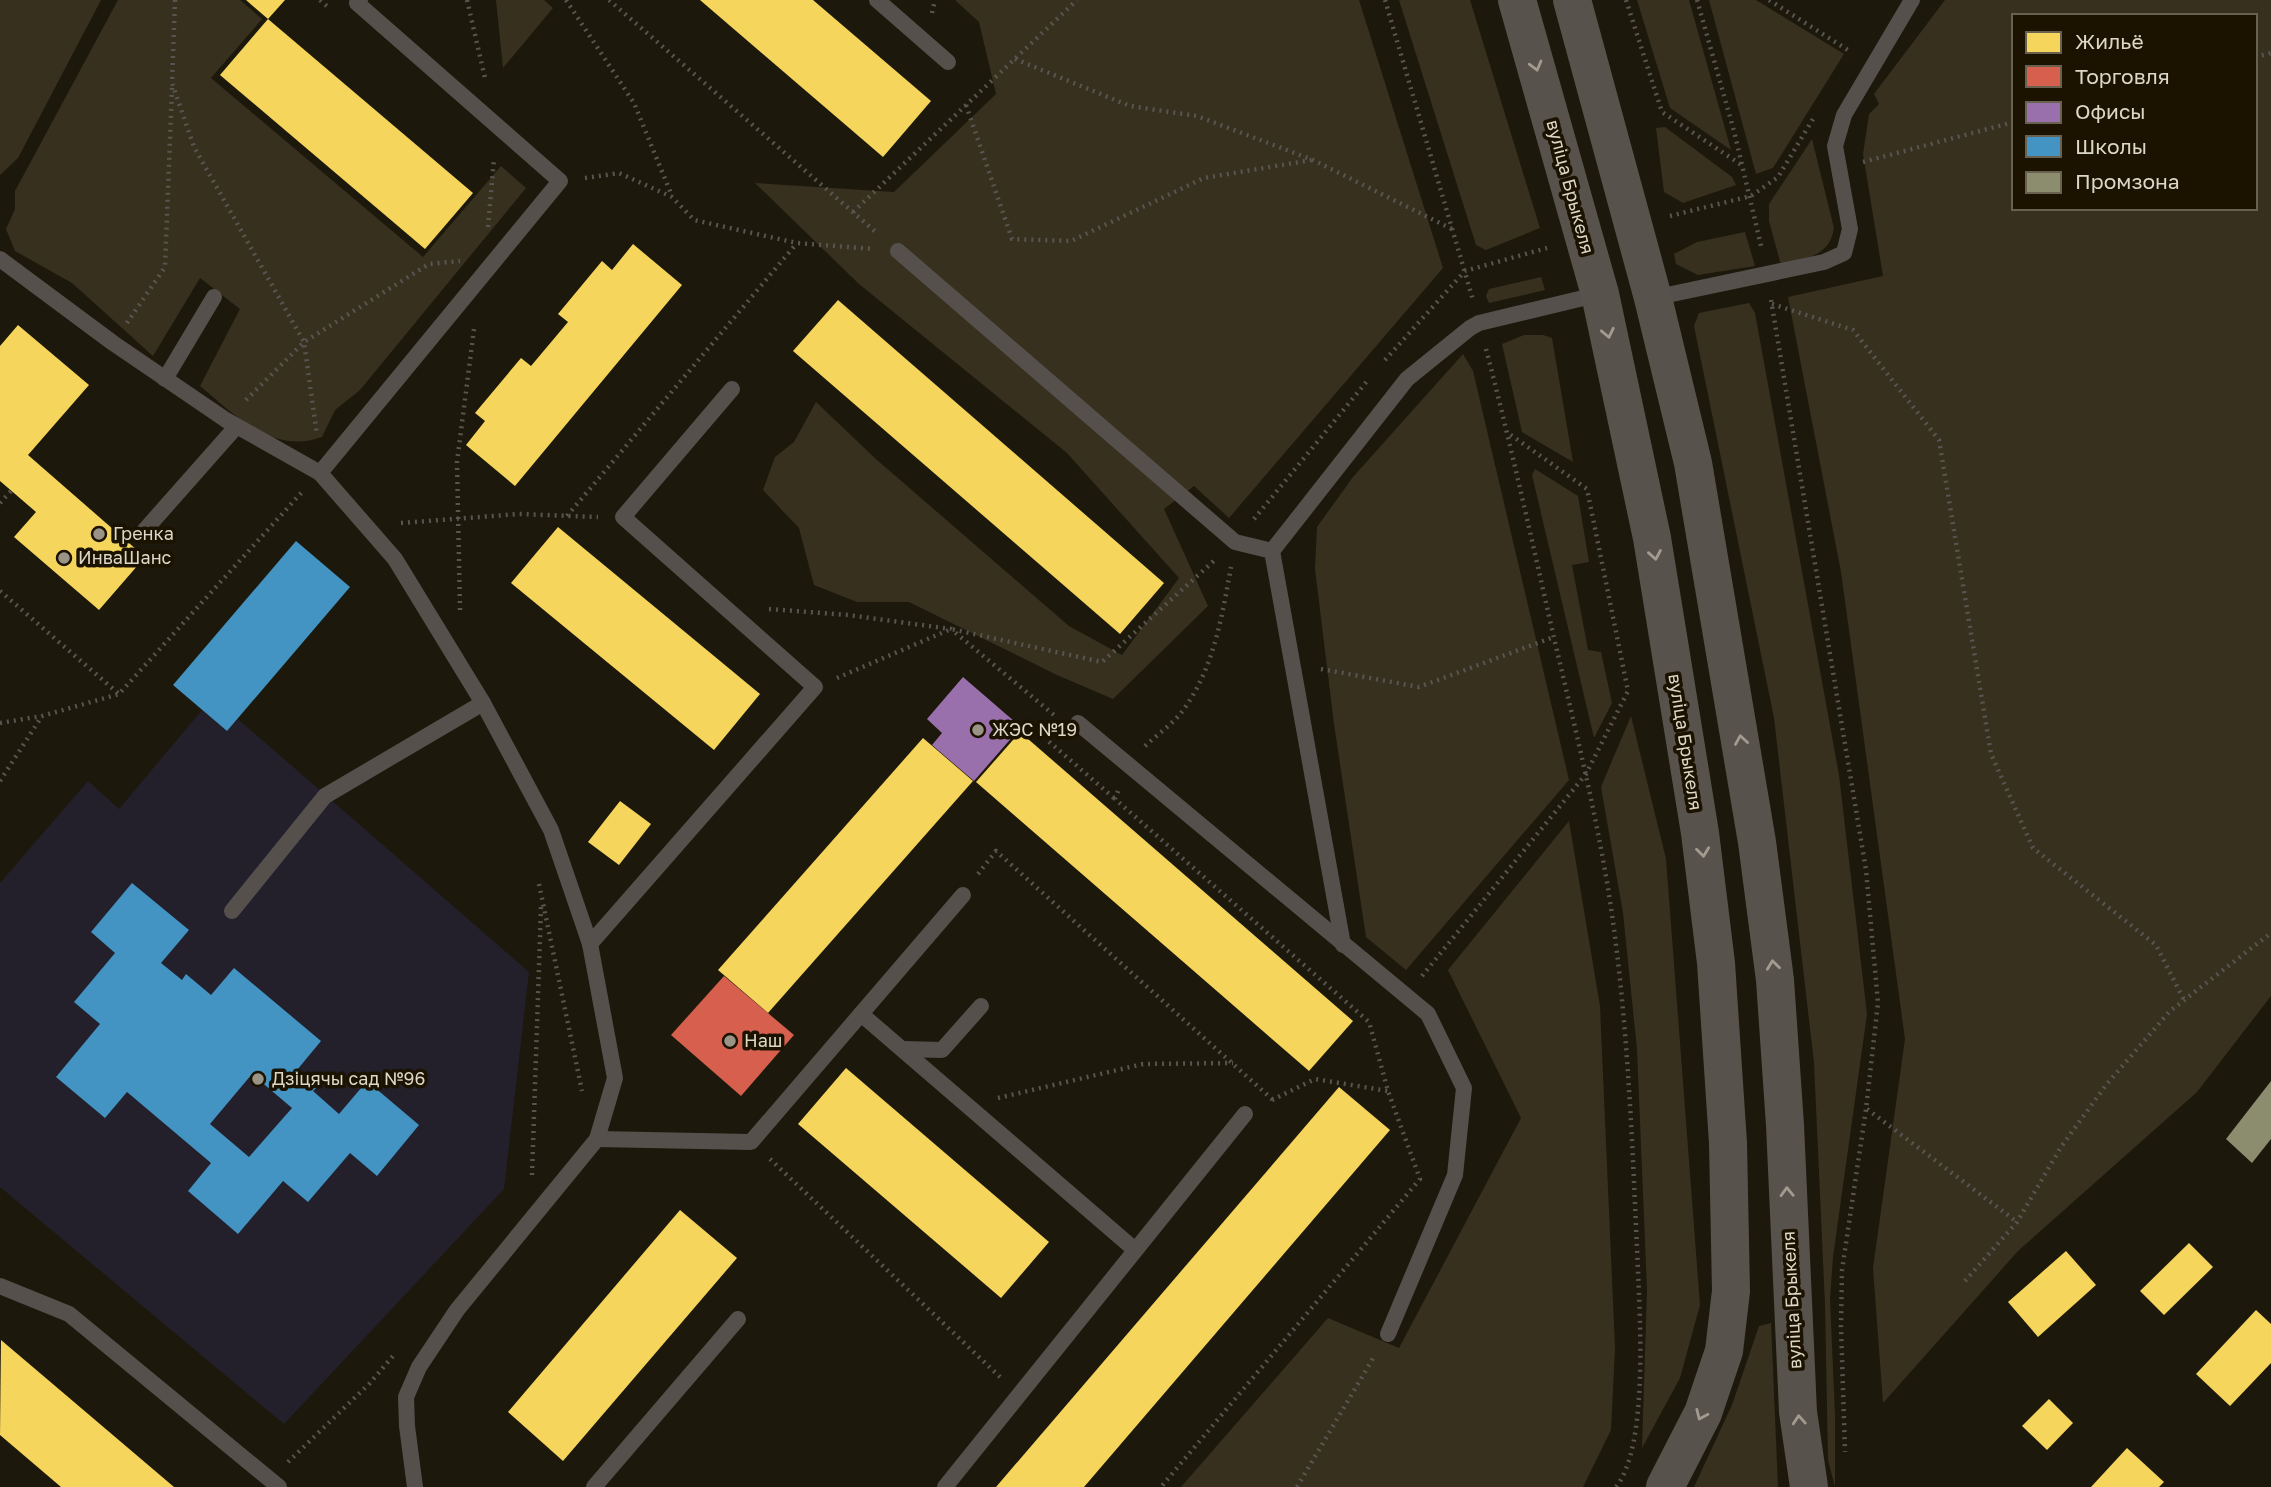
<svg xmlns="http://www.w3.org/2000/svg" width="2271" height="1487" font-family="'Golos Text',sans-serif">
	<style>
		.education { fill: #23202c }
		.green { fill: #37301f; fill-rule: evenodd }
		.homes { fill: #f6d55c }
		.shops { fill: #d6604d }
		.offices { fill: #9970ab }
		.schools { fill: #4393c3; fill-rule: evenodd }
		.industry { fill: #8c8c6e }
		.lines { fill: none; stroke-linecap: round; stroke-linejoin: round }
		.path { stroke: #585551; stroke-width: 4.5; stroke-dasharray: 2 5; stroke-linecap: butt }
		.lane { stroke: #55504c; stroke-width: 16 }
		.primary { stroke: #58524c; stroke-width: 38 }
		.oneway { stroke: #a19b90 }
		.poi-dot { fill: #999486; stroke: #1b1200; stroke-width: 2.5 }
		.labels { text-anchor: middle; stroke-width: 7; stroke-linejoin: round; paint-order: stroke }
		.street-label { font-size: 18px; fill: #dcd7c8; stroke: #1b1200 }
		.poi-label { font-size: 18px; fill: #dcd7c8; stroke: #1b1200; text-anchor: start }
	</style>
	<rect width="100%" height="100%" fill="#1c180b"/>
	<!-- education -->
	<path class="education" d="M 202,710 L 227,731 L 238,719 L 529,972 L 504,1189 L 284,1424 L 0,1187 L 0,883 L 88,781 L 119,809 Z"/>
	<!-- green -->
	<g class="green">
		<path d="M 0,0 L 101,0 L 18,158 L 0,175 Z"/>
		<path d="M 118,0 L 240,0 L 262,19 L 211,78 L 423,257 L 501,166 L 526,188 L 360,390 L 335,410 L 322,437 C 272,455 235,415 200,386 L 240,309 L 200,278 L 153,356 L 72,283 L 15,251 L 6,229 L 15,209 L 15,191 Z"/>
		<path d="M 496,0 L 544,0 L 553,8 L 503,68 Z"/>
		<path d="M 955,0 L 1359,0 L 1443,268 L 1229,518 L 1194,486 L 1164,509 L 1208,606 L 1113,699 L 1057,675 L 909,602 L 857,602 L 814,585 L 799,528 L 763,490 L 775,457 L 794,442 L 816,402 L 877,460 L 1069,626 L 1122,655 L 1179,578 L 1067,453 L 859,284 L 755,183 L 894,192 L 996,94 L 979,22 Z"/>
		<path d="M 1399,0 L 1470,0 L 1540,228 L 1486,250 L 1476,245 Z"/>
		<path d="M 1637,0 L 1689,0 L 1731,150 L 1670,108 Z"/>
		<path d="M 1709,0 L 1756,0 L 1844,54 L 1773,168 L 1756,174 Z"/>
		<path d="M 1945,0 L 2271,0 L 2271,996 L 2197,1092 L 2018,1251 L 1883,1403 L 1873,1268 L 1905,1039 L 1841,572 L 1788,297 L 1883,276 L 1863,154 L 1869,114 L 1879,104 L 1874,94 ZM 2014,16 L 2255,16 L 2255,208 L 2014,208 Z"/>
		<path d="M 1665,127 L 1732,177 L 1736,185 L 1683,203 L 1664,192 L 1656,128 Z"/>
		<path d="M 1812,139 L 1834,228 C 1829,258 1806,257 1781,265 L 1769,221 L 1769,204 Z"/>
		<path d="M 1745,232 L 1755,266 L 1698,275 L 1676,264 L 1674,254 L 1697,242 Z"/>
		<path d="M 1541,277 L 1545,290 L 1489,303 L 1486,296 L 1489,289 Z"/>
		<path d="M 1749,303 L 1755,313 L 1839,775 L 1867,1014 L 1833,1257 L 1830,1299 L 1835,1415 L 1835,1487 L 1828,1460 L 1825,1304 L 1814,1063 L 1774,718 L 1694,326 L 1699,313 Z"/>
		<path d="M 1524,335 L 1543,335 L 1552,338 L 1573,462 L 1522,432 L 1502,344 Z"/>
		<path d="M 1463,354 L 1473,371 L 1569,780 L 1406,970 L 1366,937 L 1334,724 L 1315,569 L 1317,527 L 1353,477 Z"/>
		<path d="M 1535,469 L 1578,496 L 1589,562 L 1572,565 L 1588,650 L 1601,652 L 1612,703 L 1594,738 L 1532,475 Z"/>
		<path d="M 1631,716 L 1666,859 L 1700,1305 L 1680,1378 L 1642,1448 L 1647,1290 L 1637,1049 L 1623,913 L 1601,787 Z"/>
		<path d="M 1569,821 L 1600,1006 L 1615,1348 L 1611,1430 L 1583,1487 L 1181,1487 L 1328,1318 L 1399,1348 L 1521,1118 L 1448,970 Z"/>
		<path d="M 1771,1323 L 1778,1487 L 1694,1487 L 1732,1405 L 1759,1326 Z"/>
	</g>
	<!-- homes -->
	<g class="homes">
		<path d="M 246,0 L 285,0 L 268,19 Z"/>
		<path d="M 700,0 L 813,0 L 931,101 L 883,157 Z"/>
		<path d="M 268,19 L 473,193 L 425,249 L 220,75 Z"/>
		<path d="M 633,244 L 682,285 L 515,486 L 466,445 L 485,421 L 475,413 L 521,358 L 531,366 L 568,322 L 558,314 L 602,261 L 612,270 Z"/>
		<path d="M 838,300 L 1164,583 L 1120,634 L 793,351 Z"/>
		<path d="M 18,325 L 89,385 L 28,455 L 145,557 L 99,610 L 14,537 L 36,512 L 0,481 L 0,346 Z"/>
		<path d="M 558,527 L 760,694 L 714,750 L 511,583 Z"/>
		<path d="M 1020,732 L 1353,1021 L 1309,1071 L 976,782 Z"/>
		<path d="M 923,738 L 973,781 L 768,1013 L 718,970 Z"/>
		<path d="M 620,801 L 651,824 L 619,865 L 588,842 Z"/>
		<path d="M 846,1068 L 1049,1242 L 1001,1298 L 798,1124 Z"/>
		<path d="M 1339,1087 L 1390,1130 L 1084,1487 L 996,1487 Z"/>
		<path d="M 680,1210 L 737,1258 L 563,1461 L 508,1412 Z"/>
		<path d="M 2189,1243 L 2213,1267 L 2164,1315 L 2140,1291 Z"/>
		<path d="M 2066,1251 L 2096,1285 L 2038,1337 L 2008,1302 Z"/>
		<path d="M 2256,1310 L 2271,1324 L 2271,1363 L 2230,1406 L 2196,1374 Z"/>
		<path d="M 1,1340 L 34,1368 L 174,1487 L 61,1487 L 0,1435 Z"/>
		<path d="M 2049,1399 L 2073,1423 L 2047,1450 L 2022,1426 Z"/>
		<path d="M 2127,1448 L 2164,1482 L 2159,1487 L 2091,1487 Z"/>
	</g>
	<!-- shops -->
	<path class="shops" d="M 724,976 L 794,1035 L 741,1096 L 671,1035 Z"/>
	<!-- offices -->
	<path class="offices" d="M 963,677 L 1021,727 L 974,781 L 932,745 L 942,733 L 927,719 Z"/>
	<!-- schools -->
	<g class="schools">
		<path d="M 296,541 L 350,587 L 227,731 L 173,685 Z"/>
		<path d="M 132,883 L 189,930 L 161,963 L 182,980 L 186,974 L 211,995 L 234,968 L 321,1041 L 297,1070 L 317,1087 L 313,1091 L 339,1114 L 367,1081 L 419,1125 L 377,1176 L 350,1153 L 308,1202 L 283,1181 L 238,1234 L 188,1191 L 211,1163 L 127,1092 L 105,1118 L 56,1077 L 100,1024 L 74,1002 L 115,953 L 91,932 ZM 252,1074 L 292,1108 L 249,1157 L 210,1124 Z"/>
	</g>
	<!-- industry -->
	<path class="industry" d="M 2271,1081 L 2271,1139 L 2252,1163 L 2226,1139 Z"/>
	<g class="lines">
		<!-- path -->
		<g class="path">
			<path d="M 175,0 L 172,83 L 194,147 L 304,342 L 317,435"/>
			<path d="M 320,0 L 330,9"/>
			<path d="M 467,0 L 485,78"/>
			<path d="M 566,0 L 634,103 L 672,196"/>
			<path d="M 609,0 L 878,234"/>
			<path d="M 1385,0 L 1473,300"/>
			<path d="M 1626,0 L 1662,112 L 1743,166"/>
			<path d="M 1697,0 L 1734,131 L 1762,250"/>
			<path d="M 1769,0 L 1851,52"/>
			<path d="M 932,13 L 935,0"/>
			<path d="M 2255,57 L 2271,53"/>
			<path d="M 1015,59 L 1130,106 L 1197,116 L 1313,160 L 1454,230"/>
			<path d="M 966,105 L 1012,239 L 1071,241 L 1204,178 L 1312,160"/>
			<path d="M 1863,162 L 2014,122"/>
			<path d="M 585,178 L 619,173 L 672,197 L 694,220 L 797,243 L 873,249"/>
			<path d="M 853,212 L 1077,0"/>
			<path d="M 1670,216 L 1751,196 L 1778,177 L 1813,119"/>
			<path d="M 488,227 L 494,159"/>
			<path d="M 1771,300 L 1866,870 L 1878,1003 L 1866,1109 L 1842,1270 L 1841,1327 L 1845,1452"/>
			<path d="M 1772,304 L 1853,330 L 1939,440 L 1991,754 L 2033,848 L 2156,945 L 2184,1000"/>
			<path d="M 127,323 L 165,267 L 172,88"/>
			<path d="M 1486,349 C 1511,445 1532,541 1554,638 C 1573,719 1593,800 1607,882 C 1628,1010 1632,1141 1638,1270 C 1640,1322 1648,1447 1616,1487"/>
			<path d="M 1385,360 L 1465,271 L 1547,248"/>
			<path d="M 246,400 L 304,342 L 429,264 L 460,261"/>
			<path d="M 0,503 L 11,491"/>
			<path d="M 567,516 L 797,243"/>
			<path d="M 1254,519 L 1368,380"/>
			<path d="M 401,523 L 519,514 L 598,517"/>
			<path d="M 0,591 L 119,694"/>
			<path d="M 769,609 L 848,615 L 951,629 L 1054,715"/>
			<path d="M 460,610 L 457,462 L 474,329"/>
			<path d="M 1321,669 L 1419,687 L 1554,637"/>
			<path d="M 837,678 L 951,629 L 1102,662 L 1216,559"/>
			<path d="M 0,723 L 42,716 L 119,694 L 302,492"/>
			<path d="M 1052,731 L 1046,739 L 1115,799"/>
			<path d="M 1145,746 C 1158,734 1174,723 1184,709 C 1214,667 1222,616 1231,567"/>
			<path d="M 0,781 L 42,716"/>
			<path d="M 1118,791 L 1115,799 L 1369,1022 L 1388,1091 L 1420,1179 L 1161,1487"/>
			<path d="M 978,874 L 996,851 L 1273,1100"/>
			<path d="M 539,884 L 582,1091"/>
			<path d="M 1422,976 L 1586,774 L 1628,691 L 1587,489 L 1508,433"/>
			<path d="M 998,1098 L 1143,1064 L 1233,1063"/>
			<path d="M 1272,1100 L 1315,1079 L 1388,1091"/>
			<path d="M 1867,1109 L 2017,1222"/>
			<path d="M 770,1159 L 1000,1377"/>
			<path d="M 532,1175 L 541,907"/>
			<path d="M 1965,1281 L 2017,1222 L 2061,1147 L 2106,1085 L 2170,1011 L 2271,933"/>
			<path d="M 288,1462 L 370,1383 L 393,1356"/>
			<path d="M 1297,1487 L 1375,1355"/>
		</g>
		<!-- lane -->
		<g class="lane">
			<path d="M 877,0 L 948,62"/>
			<path d="M 898,251 L 1235,542 L 1272,551 L 1343,945"/>
			<path d="M 0,259 L 113,343 L 226,420 L 320,473 L 395,559 L 483,703 L 551,830 L 590,944 L 615,1078 L 597,1139 L 457,1310 L 419,1367 L 406,1397 L 407,1426 L 415,1487"/>
			<path d="M 1653,298 L 1824,262 L 1844,253 L 1850,229 L 1835,146 L 1844,115 L 1912,0"/>
			<path d="M 165,379 L 214,297"/>
			<path d="M 320,473 L 560,181 L 357,3 L 360,0"/>
			<path d="M 144,531 L 236,427"/>
			<path d="M 1272,551 L 1407,379 L 1470,328 L 1479,323 L 1600,294"/>
			<path d="M 1078,723 L 1428,1014 L 1464,1088 L 1455,1175 L 1388,1334"/>
			<path d="M 232,911 L 325,796 L 483,703"/>
			<path d="M 590,944 L 815,687 L 623,517 L 732,389"/>
			<path d="M 861,1014 L 1134,1249"/>
			<path d="M 902,1049 L 942,1050 L 981,1006"/>
			<path d="M 597,1139 L 751,1142 L 963,895"/>
			<path d="M 0,1286 L 69,1314 L 279,1487"/>
			<path d="M 594,1487 L 738,1319"/>
			<path d="M 945,1487 L 1245,1114"/>
		</g>
		<!-- primary -->
		<g class="primary">
			<path d="M 1517,0 L 1600,294 L 1652,538 L 1700,833 L 1716,963 L 1728,1143 L 1731,1291 L 1724,1351 L 1703,1413 L 1665,1487"/>
			<path d="M 1572,0 L 1653,298 L 1693,463 L 1757,842 L 1775,980 L 1785,1125 L 1798,1412 L 1809,1487"/>
		</g>
	</g>
	<!-- one-way arrows -->
	<defs><path id="oneway-chevron" d="M-2-3.5L2.5 0L-2 3.5" fill="none" stroke-width="1.6" stroke-linecap="round" stroke-linejoin="round" transform="scale(1.75)"/></defs>
	<g class="oneway">
		<use href="#oneway-chevron" transform="translate(1536 66) rotate(75)"/>
		<use href="#oneway-chevron" transform="translate(1608 333) rotate(78)"/>
		<use href="#oneway-chevron" transform="translate(1655 555) rotate(80)"/>
		<use href="#oneway-chevron" transform="translate(1741 740) rotate(-99)"/>
		<use href="#oneway-chevron" transform="translate(1703 852) rotate(83)"/>
		<use href="#oneway-chevron" transform="translate(1773 965) rotate(-97)"/>
		<use href="#oneway-chevron" transform="translate(1787 1192) rotate(-92)"/>
		<use href="#oneway-chevron" transform="translate(1701 1415) rotate(114)"/>
		<use href="#oneway-chevron" transform="translate(1799 1420) rotate(-94)"/>
	</g>
	<!-- markers -->
	<g class="poi-dot">
		<circle cx="99" cy="534" r="7"/>
		<circle cx="64" cy="558" r="7"/>
		<circle cx="978" cy="730" r="7"/>
		<circle cx="730" cy="1041" r="7"/>
		<circle cx="258" cy="1079" r="7"/>
	</g>
	<g class="labels">
		<!-- street labels -->
		<g class="street-label">
			<text transform="translate(1570 187) rotate(75)" y="6">вуліца Брыкеля</text>
			<text transform="translate(1685 742) rotate(81)" y="6">вуліца Брыкеля</text>
			<text transform="translate(1792 1300) rotate(-93)" y="6">вуліца Брыкеля</text>
		</g>
		<!-- poi labels -->
		<g class="poi-label">
			<text x="113" y="540">Гренка</text>
			<text x="78" y="564">ИнваШанс</text>
			<text x="992" y="736">ЖЭС №19</text>
			<text x="744" y="1047">Наш</text>
			<text x="272" y="1085">Дзіцячы сад №96</text>
		</g>
	</g>
	<!-- legend -->
	<rect x="2012" y="14" width="245" height="196" fill="#1b1200" stroke="#686150" stroke-width="2"/>
	<rect x="2026" y="32" width="35" height="21" fill="#f6d55c" stroke="#686150" stroke-width="2"/>
	<text x="2075" y="49" font-size="21" fill="#dcd7c8">Жильё</text>
	<rect x="2026" y="66" width="35" height="21" fill="#d6604d" stroke="#686150" stroke-width="2"/>
	<text x="2075" y="84" font-size="21" fill="#dcd7c8">Торговля</text>
	<rect x="2026" y="102" width="35" height="21" fill="#9970ab" stroke="#686150" stroke-width="2"/>
	<text x="2075" y="119" font-size="21" fill="#dcd7c8">Офисы</text>
	<rect x="2026" y="136" width="35" height="21" fill="#4393c3" stroke="#686150" stroke-width="2"/>
	<text x="2075" y="154" font-size="21" fill="#dcd7c8">Школы</text>
	<rect x="2026" y="172" width="35" height="21" fill="#8c8c6e" stroke="#686150" stroke-width="2"/>
	<text x="2075" y="189" font-size="21" fill="#dcd7c8">Промзона</text>
</svg>
